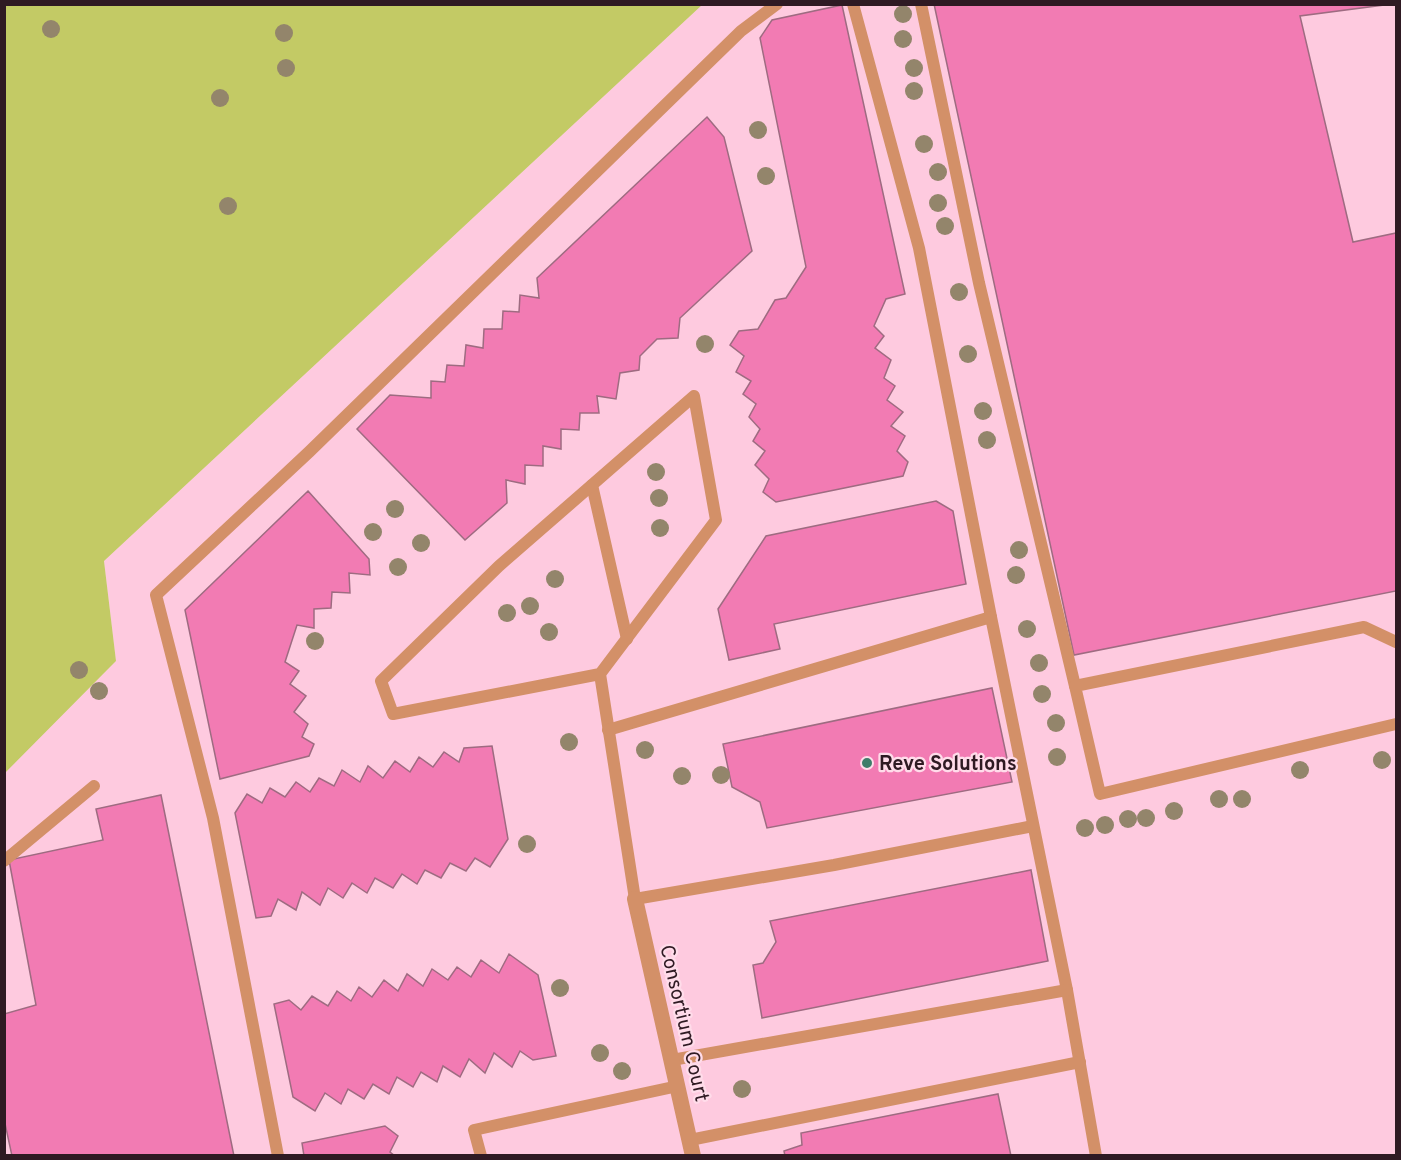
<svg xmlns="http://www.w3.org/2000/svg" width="1401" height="1160" font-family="Overpass,sans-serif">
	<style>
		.built { fill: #fecadf }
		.green { fill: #c3ca65 }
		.building { fill: #f27bb3; stroke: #9e6b81; stroke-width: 1.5 }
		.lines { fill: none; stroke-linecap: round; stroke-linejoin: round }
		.service { stroke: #d39068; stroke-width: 12 }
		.minor { stroke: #d39068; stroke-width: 16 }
		.tree { fill: #93856b }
		.poi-dot { fill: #3e7d6a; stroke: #ffdcea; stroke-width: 2 }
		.labels { text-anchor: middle; stroke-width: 4.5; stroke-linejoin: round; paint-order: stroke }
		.poi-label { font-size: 20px; font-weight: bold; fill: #2f1a23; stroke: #ffdcea; text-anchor: start }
		.street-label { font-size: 20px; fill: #2f1a23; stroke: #ffdcea }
	</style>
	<rect width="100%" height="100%" fill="#ffdcea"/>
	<!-- built -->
	<path class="built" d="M 702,5 L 1396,5 L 1396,1155 L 5,1156 L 5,773 L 116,661 L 104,561 Z"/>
	<!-- green -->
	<path class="green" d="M 5,4 L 702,5 L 104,561 L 116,661 L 5,773 Z"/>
	<!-- building -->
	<g class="building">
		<path d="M 934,4 L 1392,4 L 1300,16 L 1353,242 L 1396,233 L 1396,591 L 1074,655 Z"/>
		<path d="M 842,5 L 905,294 L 886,299 L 874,326 L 884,336 L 875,348 L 891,360 L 884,378 L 895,386 L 887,400 L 903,412 L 891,426 L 905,436 L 897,451 L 908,462 L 903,476 L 776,502 L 763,492 L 769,479 L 755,465 L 765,451 L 753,441 L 760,429 L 749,417 L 756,404 L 743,394 L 751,381 L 736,372 L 744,356 L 730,345 L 739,331 L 758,329 L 775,300 L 786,298 L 806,267 L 760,38 L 772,20 Z"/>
		<path d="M 707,117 L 724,137 L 752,251 L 680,318 L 678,338 L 657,339 L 640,356 L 639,370 L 620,373 L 616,399 L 597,396 L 599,413 L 580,413 L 579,430 L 561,429 L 561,449 L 543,446 L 543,466 L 525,465 L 525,484 L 506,480 L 507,503 L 465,540 L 357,429 L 390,395 L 431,398 L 431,381 L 445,382 L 447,365 L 464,366 L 466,345 L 483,348 L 484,329 L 502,329 L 503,311 L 519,312 L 520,295 L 539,298 L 537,278 Z"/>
		<path d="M 308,491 L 369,559 L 370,575 L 349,573 L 350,593 L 332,592 L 331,608 L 314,609 L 314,628 L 297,625 L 285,662 L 299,671 L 290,684 L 306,696 L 294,712 L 308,724 L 302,737 L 314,744 L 309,756 L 220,779 L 185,610 Z"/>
		<path d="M 936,501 L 953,511 L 966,584 L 774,624 L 780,649 L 729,660 L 718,609 L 766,536 Z"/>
		<path d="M 992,688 L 1012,782 L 767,828 L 760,802 L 732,787 L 723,744 Z"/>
		<path d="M 492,746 L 508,839 L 490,867 L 475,858 L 466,871 L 450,863 L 441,878 L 425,870 L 417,884 L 402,874 L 393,888 L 375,878 L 367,893 L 352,883 L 343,898 L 328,888 L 320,905 L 302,892 L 296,910 L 278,899 L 271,916 L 256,918 L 235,813 L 247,794 L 262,803 L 270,788 L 285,797 L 296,782 L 310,792 L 319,778 L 334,786 L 342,770 L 360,782 L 368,766 L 383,778 L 395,761 L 410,772 L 419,757 L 433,767 L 444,752 L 459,762 L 464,748 Z"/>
		<path d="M 161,795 L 234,1156 L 12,1156 L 4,1119 L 4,1014 L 36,1005 L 9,860 L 103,840 L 96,809 Z"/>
		<path d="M 1031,870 L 1048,961 L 762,1018 L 753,965 L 763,963 L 776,942 L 770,921 Z"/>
		<path d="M 509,954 L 538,975 L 556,1056 L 533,1060 L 520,1051 L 512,1067 L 494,1053 L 485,1073 L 469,1059 L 460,1077 L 443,1066 L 437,1082 L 421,1072 L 413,1087 L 397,1077 L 389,1094 L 373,1084 L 364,1099 L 348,1089 L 341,1104 L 325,1093 L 315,1111 L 293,1097 L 274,1004 L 289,1000 L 301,1010 L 312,996 L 328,1006 L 337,991 L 351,1001 L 359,987 L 372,997 L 384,980 L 398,991 L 407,974 L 423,986 L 432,969 L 448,980 L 457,967 L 471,977 L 481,960 L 499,973 Z"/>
		<path d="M 998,1094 L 1011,1156 L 785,1156 L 784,1151 L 802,1145 L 801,1133 Z"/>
		<path d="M 385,1126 L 398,1136 L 390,1152 L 395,1156 L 304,1156 L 302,1143 Z"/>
	</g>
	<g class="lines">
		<!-- service -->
		<g class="service">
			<path d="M 853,4 L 919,248 L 991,617"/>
			<path d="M 921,4 L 979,283 L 1075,686"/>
			<path d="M 592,485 L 627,639"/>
			<path d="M 1396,642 L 1364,627 L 1075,686 L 1100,794 L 1396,724"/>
			<path d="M 600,674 L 716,520 L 694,396 L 499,566 L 381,681 L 393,714 L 600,674 L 635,899 L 834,865 L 1033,826"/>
			<path d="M 608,730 L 991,617 L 1067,990 L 1096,1156"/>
			<path d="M 4,861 L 94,786"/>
			<path d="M 672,1060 L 1067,990"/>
			<path d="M 690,1140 L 1080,1062"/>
			<path d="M 278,1156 L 213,818 L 156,595 L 309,452 L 741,31 L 777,4"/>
			<path d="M 481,1156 L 474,1130 L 678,1086"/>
		</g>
		<!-- minor -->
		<path class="minor" d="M 635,899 L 693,1156"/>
	</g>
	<!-- trees -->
	<g class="tree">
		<circle cx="903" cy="14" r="9"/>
		<circle cx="51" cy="29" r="9"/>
		<circle cx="284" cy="33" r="9"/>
		<circle cx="903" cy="39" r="9"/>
		<circle cx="286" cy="68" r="9"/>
		<circle cx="914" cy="68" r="9"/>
		<circle cx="914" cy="91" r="9"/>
		<circle cx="220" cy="98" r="9"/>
		<circle cx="758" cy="130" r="9"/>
		<circle cx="924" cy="144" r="9"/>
		<circle cx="938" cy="172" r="9"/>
		<circle cx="766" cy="176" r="9"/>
		<circle cx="938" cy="203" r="9"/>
		<circle cx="228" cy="206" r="9"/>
		<circle cx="945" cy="226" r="9"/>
		<circle cx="959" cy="292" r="9"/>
		<circle cx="705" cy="344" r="9"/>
		<circle cx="968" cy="354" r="9"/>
		<circle cx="983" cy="411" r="9"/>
		<circle cx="987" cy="440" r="9"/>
		<circle cx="656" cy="472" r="9"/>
		<circle cx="659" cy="498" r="9"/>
		<circle cx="395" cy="509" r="9"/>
		<circle cx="660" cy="528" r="9"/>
		<circle cx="373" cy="532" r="9"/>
		<circle cx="421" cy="543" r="9"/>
		<circle cx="1019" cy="550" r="9"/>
		<circle cx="398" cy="567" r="9"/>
		<circle cx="1016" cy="575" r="9"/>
		<circle cx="555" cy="579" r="9"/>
		<circle cx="530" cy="606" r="9"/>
		<circle cx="507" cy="613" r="9"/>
		<circle cx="1027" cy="629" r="9"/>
		<circle cx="549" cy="632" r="9"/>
		<circle cx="315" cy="641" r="9"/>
		<circle cx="1039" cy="663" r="9"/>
		<circle cx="79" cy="670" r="9"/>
		<circle cx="99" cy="691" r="9"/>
		<circle cx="1042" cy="694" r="9"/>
		<circle cx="1056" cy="723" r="9"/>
		<circle cx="569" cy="742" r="9"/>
		<circle cx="645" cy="750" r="9"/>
		<circle cx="1057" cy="757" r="9"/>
		<circle cx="1382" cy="760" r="9"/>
		<circle cx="1300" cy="770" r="9"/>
		<circle cx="721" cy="775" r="9"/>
		<circle cx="682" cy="776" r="9"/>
		<circle cx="1219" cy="799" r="9"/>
		<circle cx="1242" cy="799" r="9"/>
		<circle cx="1174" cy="811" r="9"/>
		<circle cx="1146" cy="818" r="9"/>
		<circle cx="1128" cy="819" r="9"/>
		<circle cx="1105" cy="825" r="9"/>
		<circle cx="1085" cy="828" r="9"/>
		<circle cx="527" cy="844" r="9"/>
		<circle cx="560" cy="988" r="9"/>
		<circle cx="600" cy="1053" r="9"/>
		<circle cx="622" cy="1071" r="9"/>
		<circle cx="742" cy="1089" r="9"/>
	</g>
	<!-- markers -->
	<circle class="poi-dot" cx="867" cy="763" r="6"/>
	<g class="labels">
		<!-- poi labels -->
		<g class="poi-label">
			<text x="879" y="770">Reve Solutions</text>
		</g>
		<!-- street labels -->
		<g class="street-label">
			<text transform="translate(685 1023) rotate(77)" y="7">Consortium Court</text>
		</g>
	</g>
	<!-- border -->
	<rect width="1401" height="1160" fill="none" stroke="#2f1a23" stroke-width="12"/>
</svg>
